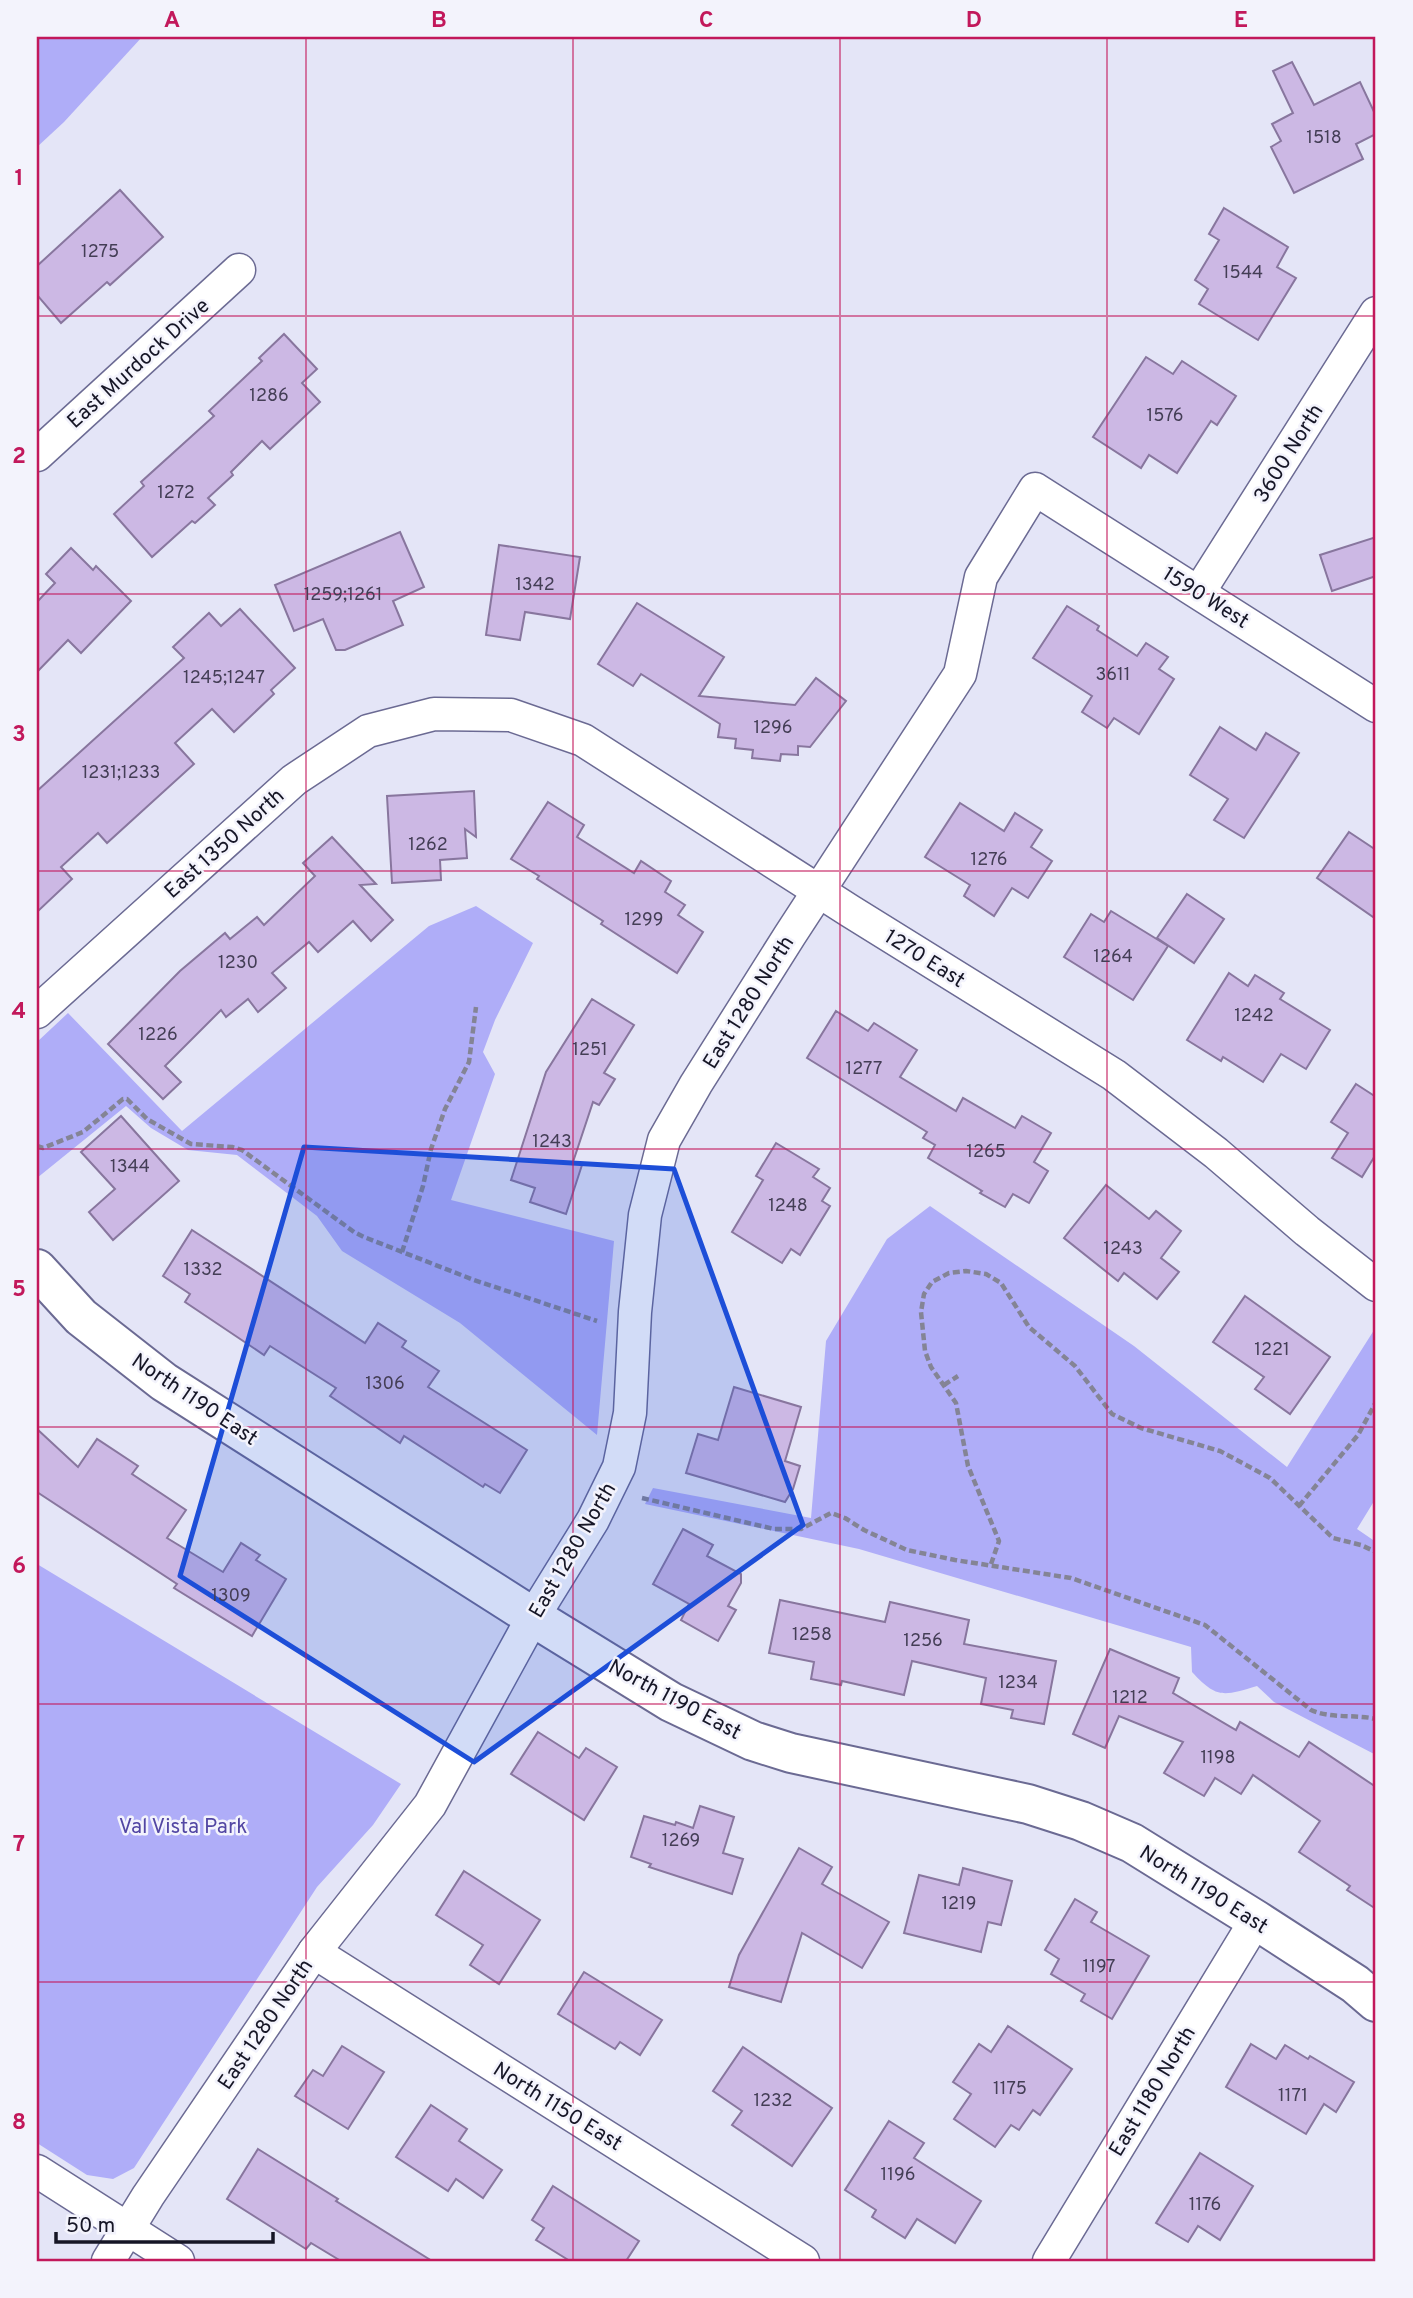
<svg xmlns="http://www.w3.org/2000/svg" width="1413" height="2298" font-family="Overpass,sans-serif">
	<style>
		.green { fill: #afadf8 }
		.building { fill: #ccb8e4; stroke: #88769e; stroke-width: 2 }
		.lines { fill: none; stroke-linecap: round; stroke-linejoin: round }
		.street-casing { stroke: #6b6a93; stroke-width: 35 }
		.secondary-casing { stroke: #6b6a93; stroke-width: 42 }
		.path { stroke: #848495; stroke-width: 4.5; stroke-dasharray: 7 3.5; stroke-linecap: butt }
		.street { stroke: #fff; stroke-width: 32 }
		.secondary { stroke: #fff; stroke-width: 38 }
		.marked { fill: #1d4ed8; fill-opacity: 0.2; stroke: #1d4ed8; stroke-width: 5; stroke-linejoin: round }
		.grid { fill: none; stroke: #c2185b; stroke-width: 2; stroke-opacity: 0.55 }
		.labels { text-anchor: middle; stroke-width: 5; stroke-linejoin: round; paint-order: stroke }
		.number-label { font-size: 18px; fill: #443e56 }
		.street-label { font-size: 21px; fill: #161626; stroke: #f3f3fc }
		.park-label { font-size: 21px; fill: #5246a3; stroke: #f3f3fc }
		.neatline { fill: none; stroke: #c2185b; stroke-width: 2.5 }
		.grid-label { font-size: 23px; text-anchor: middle; font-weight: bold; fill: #c2185b }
	</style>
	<rect width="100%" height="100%" fill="#e4e5f7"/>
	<!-- green -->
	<g class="green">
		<path d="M 37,37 L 142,37 L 64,122 L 37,147 Z"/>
		<path d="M 476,906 L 533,943 L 495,1020 L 483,1052 L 495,1074 L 451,1200 L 614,1241 L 597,1435 L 460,1323 L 342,1251 L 317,1216 L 237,1155 L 188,1150 L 151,1128 L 126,1106 L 37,1178 L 37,1042 L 68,1013 L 182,1131 L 429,926 Z"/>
		<path d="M 930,1206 L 1134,1346 L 1287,1467 L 1376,1327 L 1376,1498 L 1357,1529 L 1376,1542 L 1376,1755 L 1274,1702 L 1257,1686 C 1223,1696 1217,1699 1192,1672 L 1191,1647 L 859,1549 L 645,1504 L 653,1488 L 811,1518 L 826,1341 L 887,1239 Z"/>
		<path d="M 37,1564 L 401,1784 L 373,1825 L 317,1887 L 134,2168 L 113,2179 L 87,2175 L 37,2143 Z"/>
	</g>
	<!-- building -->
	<g class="building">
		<path d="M 1292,62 L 1314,105 L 1360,82 L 1376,116 L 1376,134 L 1356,144 L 1363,159 L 1294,193 L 1271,147 L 1281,141 L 1272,124 L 1293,113 L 1273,71 Z"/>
		<path d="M 120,190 L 163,237 L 110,285 L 107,282 L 61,323 L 37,295 L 37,266 Z"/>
		<path d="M 1224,208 L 1288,247 L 1277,267 L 1296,278 L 1258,340 L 1199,304 L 1208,289 L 1195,280 L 1219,240 L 1209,234 Z"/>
		<path d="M 284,334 L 317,369 L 302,383 L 320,402 L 270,449 L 262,441 L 231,472 L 233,475 L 208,498 L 215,505 L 195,523 L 192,521 L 152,557 L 114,514 L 144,486 L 141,482 L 214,416 L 209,411 L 262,361 L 259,358 Z"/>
		<path d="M 1146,357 L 1173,374 L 1182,361 L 1236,396 L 1217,425 L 1211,421 L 1177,473 L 1149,455 L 1141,468 L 1093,437 Z"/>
		<path d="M 400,532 L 424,587 L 393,601 L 403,625 L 345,650 L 336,650 L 323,619 L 294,631 L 275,585 Z"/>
		<path d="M 1376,537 L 1376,576 L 1332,591 L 1320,555 Z"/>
		<path d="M 499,545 L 580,557 L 570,619 L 525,612 L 520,640 L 486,635 Z"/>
		<path d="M 71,548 L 93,570 L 96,566 L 131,601 L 81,653 L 68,640 L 37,672 L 37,602 L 55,583 L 46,574 Z"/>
		<path d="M 637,603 L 724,657 L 699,696 L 795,705 L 816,678 L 846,701 L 810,747 L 798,746 L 798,755 L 781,754 L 780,761 L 752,758 L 753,750 L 735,748 L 736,739 L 718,737 L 720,724 L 641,674 L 633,686 L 598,664 Z"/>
		<path d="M 1067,606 L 1099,626 L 1097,630 L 1137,656 L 1146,643 L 1168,657 L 1159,669 L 1174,679 L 1139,734 L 1114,718 L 1107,728 L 1082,712 L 1092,696 L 1033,658 Z"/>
		<path d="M 240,609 L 295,668 L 271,690 L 274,694 L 234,732 L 212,709 L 175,743 L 194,764 L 107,843 L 98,833 L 61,867 L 72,879 L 37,912 L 37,791 L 184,658 L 173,647 L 209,613 L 221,626 Z"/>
		<path d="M 1220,727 L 1256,750 L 1266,733 L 1299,753 L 1244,838 L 1214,820 L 1228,799 L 1190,775 Z"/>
		<path d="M 474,791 L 476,837 L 465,829 L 467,858 L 440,860 L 441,880 L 392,883 L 387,796 Z"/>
		<path d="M 548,802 L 584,825 L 577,837 L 634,873 L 641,861 L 671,881 L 665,892 L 685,905 L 678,915 L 703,932 L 677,973 L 601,924 L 603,921 L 537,879 L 539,876 L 511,859 Z"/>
		<path d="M 960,803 L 1004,831 L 1015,813 L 1042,830 L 1031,847 L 1052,861 L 1028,898 L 1012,888 L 994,916 L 964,896 L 970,885 L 925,857 Z"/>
		<path d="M 1349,832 L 1376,850 L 1376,919 L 1317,878 Z"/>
		<path d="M 332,837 L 376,884 L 360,885 L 393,920 L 371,941 L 353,921 L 318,952 L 309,942 L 272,973 L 286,988 L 258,1012 L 248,999 L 226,1017 L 221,1010 L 165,1066 L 181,1082 L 163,1099 L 108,1044 L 180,971 L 225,933 L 230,939 L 257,917 L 264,925 L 315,876 L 303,863 Z"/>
		<path d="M 1187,894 L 1224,919 L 1194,963 L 1157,938 Z"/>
		<path d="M 1111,911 L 1168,946 L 1133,1000 L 1064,957 L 1091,914 L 1104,922 Z"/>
		<path d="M 1229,973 L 1248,986 L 1255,975 L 1284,993 L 1280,999 L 1330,1030 L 1306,1069 L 1281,1054 L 1263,1082 L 1223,1057 L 1221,1061 L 1187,1040 Z"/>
		<path d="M 592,999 L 634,1025 L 604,1073 L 615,1079 L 599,1105 L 593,1102 L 573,1162 L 582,1165 L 566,1214 L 530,1202 L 535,1188 L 511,1180 L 546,1072 Z"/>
		<path d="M 836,1011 L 868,1031 L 874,1023 L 917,1050 L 900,1077 L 956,1111 L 963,1098 L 1015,1128 L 1022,1116 L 1051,1133 L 1034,1162 L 1048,1171 L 1029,1203 L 1013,1194 L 1005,1207 L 980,1193 L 982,1191 L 928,1158 L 935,1145 L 923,1138 L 927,1132 L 807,1058 Z"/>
		<path d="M 1356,1084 L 1376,1097 L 1376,1154 L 1362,1177 L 1332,1158 L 1348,1133 L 1331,1122 Z"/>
		<path d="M 121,1116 L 179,1181 L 113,1240 L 89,1212 L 115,1189 L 81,1152 Z"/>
		<path d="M 776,1143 L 819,1169 L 813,1177 L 830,1188 L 822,1201 L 830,1206 L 800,1255 L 791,1249 L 782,1263 L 732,1232 L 763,1180 L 756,1176 Z"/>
		<path d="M 1106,1185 L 1149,1219 L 1156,1211 L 1181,1231 L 1161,1258 L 1179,1272 L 1157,1299 L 1124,1273 L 1118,1281 L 1064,1238 Z"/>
		<path d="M 192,1230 L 365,1343 L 378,1323 L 406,1341 L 402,1347 L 439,1371 L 428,1387 L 527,1450 L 500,1493 L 485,1484 L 483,1487 L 404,1436 L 400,1443 L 330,1396 L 336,1388 L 270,1346 L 264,1355 L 185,1302 L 190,1294 L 163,1276 Z"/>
		<path d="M 1245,1296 L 1330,1357 L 1290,1414 L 1255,1389 L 1264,1377 L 1213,1342 Z"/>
		<path d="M 734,1387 L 801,1407 L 785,1461 L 800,1466 L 793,1489 L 785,1502 L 686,1473 L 698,1434 L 718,1440 Z"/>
		<path d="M 37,1429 L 78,1467 L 97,1439 L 138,1466 L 132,1474 L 186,1510 L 167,1538 L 223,1572 L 241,1543 L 260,1555 L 256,1560 L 286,1579 L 252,1636 L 174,1588 L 177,1584 L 37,1492 Z"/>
		<path d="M 683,1529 L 713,1545 L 707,1556 L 741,1574 L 741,1583 L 728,1606 L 736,1610 L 718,1641 L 681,1620 L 689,1604 L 653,1584 Z"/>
		<path d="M 780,1600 L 885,1622 L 890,1602 L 969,1620 L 964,1644 L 1056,1661 L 1044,1724 L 1011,1718 L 1013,1710 L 981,1704 L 986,1678 L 912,1661 L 904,1695 L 842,1681 L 841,1685 L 811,1679 L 814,1662 L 769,1653 Z"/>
		<path d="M 1110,1649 L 1179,1678 L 1173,1693 L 1236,1730 L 1240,1722 L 1299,1757 L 1309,1742 L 1376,1787 L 1376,1909 L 1347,1890 L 1350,1886 L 1299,1852 L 1320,1821 L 1253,1775 L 1241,1794 L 1215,1778 L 1204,1796 L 1164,1773 L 1183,1742 L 1119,1716 L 1105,1748 L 1073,1734 Z"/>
		<path d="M 538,1732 L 579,1758 L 586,1748 L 617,1767 L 584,1820 L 511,1774 Z"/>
		<path d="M 700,1806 L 734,1817 L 723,1853 L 743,1859 L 732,1894 L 649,1867 L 651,1864 L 631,1857 L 644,1816 L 675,1825 L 676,1822 L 693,1828 Z"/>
		<path d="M 799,1848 L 832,1867 L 822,1884 L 889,1922 L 862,1968 L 802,1933 L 781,2002 L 729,1987 L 739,1955 Z"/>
		<path d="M 963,1868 L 1012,1881 L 1001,1925 L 988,1922 L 981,1952 L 904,1933 L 919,1875 L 959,1885 Z"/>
		<path d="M 464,1871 L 540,1920 L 499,1984 L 470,1965 L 483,1945 L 436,1915 Z"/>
		<path d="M 1075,1899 L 1097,1912 L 1091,1922 L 1149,1956 L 1112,2019 L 1081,2001 L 1085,1994 L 1051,1974 L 1059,1959 L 1045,1950 Z"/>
		<path d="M 584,1972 L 662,2020 L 640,2055 L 620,2042 L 615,2049 L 558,2014 Z"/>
		<path d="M 1008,2026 L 1072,2069 L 1040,2115 L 1033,2110 L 1019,2130 L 1011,2125 L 995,2147 L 954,2119 L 971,2094 L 953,2082 L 979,2044 L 991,2052 Z"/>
		<path d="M 1251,2044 L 1276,2059 L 1285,2045 L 1308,2059 L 1310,2056 L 1354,2082 L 1336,2112 L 1324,2104 L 1306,2134 L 1226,2087 Z"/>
		<path d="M 342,2046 L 384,2072 L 348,2129 L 295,2096 L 313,2070 L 323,2076 Z"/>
		<path d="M 743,2047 L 832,2108 L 792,2166 L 732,2125 L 742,2111 L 713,2091 Z"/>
		<path d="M 431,2105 L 467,2129 L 459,2141 L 502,2170 L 483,2198 L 456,2179 L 448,2191 L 396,2157 Z"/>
		<path d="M 889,2121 L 924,2143 L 914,2158 L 981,2201 L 955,2243 L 917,2219 L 905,2238 L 872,2217 L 876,2210 L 845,2190 Z"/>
		<path d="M 258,2149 L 338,2199 L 336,2201 L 432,2261 L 341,2261 L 311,2243 L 306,2249 L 227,2199 Z"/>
		<path d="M 1200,2153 L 1253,2186 L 1220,2240 L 1198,2226 L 1188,2242 L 1156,2223 Z"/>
		<path d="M 553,2186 L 639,2241 L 626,2261 L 570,2261 L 536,2240 L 544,2228 L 532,2220 Z"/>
	</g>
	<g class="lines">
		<defs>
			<g id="street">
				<path d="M 37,455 L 239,270"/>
				<path d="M 1199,592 L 1376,313"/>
				<path d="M 37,1012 L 294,780 L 368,731 L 434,714 L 511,715 L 583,740 L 850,911 L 1114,1075 L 1216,1153 L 1307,1231 L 1376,1285"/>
				<path d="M 314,1952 L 803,2261"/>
				<path d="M 37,2171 L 178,2261"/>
				<path d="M 108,2261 L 148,2196 L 314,1952 L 430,1805 L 533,1617 L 593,1520 L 619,1467 L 630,1413 L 635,1312 L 645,1215 L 664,1140 L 696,1084 L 790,935 L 960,674 L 981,577 L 1035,489 L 1376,706"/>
				<path d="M 1049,2261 L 1256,1920"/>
			</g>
			<path id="secondary" d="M 37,1269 L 81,1317 L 164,1382 L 533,1617 L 671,1702 L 753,1741 L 791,1753 L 1028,1804 L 1081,1821 L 1132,1843 L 1256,1920 L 1355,1984 L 1376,2002"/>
		</defs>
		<!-- street casing -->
		<use href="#street" class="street-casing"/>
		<!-- secondary casing -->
		<use href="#secondary" class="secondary-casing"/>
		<!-- path -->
		<g class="path">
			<path d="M 37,1146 L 43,1148 L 83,1132 L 123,1099 L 127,1099 L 147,1119 L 191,1144 L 232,1147 L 242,1150 L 354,1232 L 364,1237 L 474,1280 L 597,1321"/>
			<path d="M 402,1252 L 423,1186 L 431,1149 L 445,1109 L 469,1062 L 476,1007"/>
			<path d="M 944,1385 L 958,1376"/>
			<path d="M 642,1498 L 774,1529 L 801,1529 L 831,1513 L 845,1518 L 864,1530 L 907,1550 L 955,1560 L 1071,1578 L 1205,1625 L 1311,1710 C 1331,1719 1355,1714 1376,1719"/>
			<path d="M 1299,1506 L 1358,1435 L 1376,1402"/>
			<path d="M 991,1564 L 999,1541 L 968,1466 L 956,1403 L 931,1367 L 925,1351 L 921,1312 L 924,1294 L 932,1282 L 949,1273 L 966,1271 L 986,1274 L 1001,1283 L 1029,1327 L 1075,1366 L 1112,1414 L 1141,1428 L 1220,1451 L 1270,1478 L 1333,1538 L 1361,1545 L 1376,1552"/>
		</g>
		<!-- street -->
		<use href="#street" class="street"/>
		<!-- secondary -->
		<use href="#secondary" class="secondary"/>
	</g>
	<!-- marked area -->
	<path class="marked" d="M 304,1147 L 674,1169 L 803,1525 L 474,1762 L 180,1576 Z"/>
	<!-- grid -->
	<path class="grid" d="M 306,37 L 306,2261M 573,37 L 573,2261M 840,37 L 840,2261M 1107,37 L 1107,2261M 37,316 L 1376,316M 37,594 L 1376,594M 37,871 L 1376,871M 37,1149 L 1376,1149M 37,1427 L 1376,1427M 37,1704 L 1376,1704M 37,1982 L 1376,1982"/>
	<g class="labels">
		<!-- number labels -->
		<g class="number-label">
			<text x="1324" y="143">1518</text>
			<text x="100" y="257">1275</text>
			<text x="1243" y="278">1544</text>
			<text x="269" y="401">1286</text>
			<text x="1165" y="421">1576</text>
			<text x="176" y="498">1272</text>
			<text x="535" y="590">1342</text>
			<text x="343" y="600">1259;1261</text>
			<text x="1113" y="680">3611</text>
			<text x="224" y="683">1245;1247</text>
			<text x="773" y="733">1296</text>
			<text x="121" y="778">1231;1233</text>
			<text x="428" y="850">1262</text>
			<text x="989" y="865">1276</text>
			<text x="644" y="925">1299</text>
			<text x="1113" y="962">1264</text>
			<text x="238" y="968">1230</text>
			<text x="1254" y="1021">1242</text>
			<text x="158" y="1040">1226</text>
			<text x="590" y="1055">1251</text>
			<text x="864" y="1074">1277</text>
			<text x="552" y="1147">1243</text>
			<text x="986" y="1157">1265</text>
			<text x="130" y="1172">1344</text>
			<text x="788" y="1211">1248</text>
			<text x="1123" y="1254">1243</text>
			<text x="203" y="1275">1332</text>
			<text x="1272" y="1355">1221</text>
			<text x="385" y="1389">1306</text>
			<text x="231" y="1601">1309</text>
			<text x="812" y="1640">1258</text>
			<text x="923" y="1646">1256</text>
			<text x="1018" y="1688">1234</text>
			<text x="1130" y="1703">1212</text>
			<text x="1218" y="1763">1198</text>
			<text x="681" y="1846">1269</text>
			<text x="959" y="1909">1219</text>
			<text x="1099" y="1972">1197</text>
			<text x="1010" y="2094">1175</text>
			<text x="1293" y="2101">1171</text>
			<text x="773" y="2106">1232</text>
			<text x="898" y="2180">1196</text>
			<text x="1205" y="2210">1176</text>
		</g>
		<!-- street labels -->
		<g class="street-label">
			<text transform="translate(138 363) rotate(-42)" y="7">East Murdock Drive</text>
			<text transform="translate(1288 453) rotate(-58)" y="7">3600 North</text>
			<text transform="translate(1206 597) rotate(32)" y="7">1590 West</text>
			<text transform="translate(224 843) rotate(-42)" y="7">East 1350 North</text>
			<text transform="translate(925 958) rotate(32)" y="7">1270 East</text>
			<text transform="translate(748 1002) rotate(-58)" y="7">East 1280 North</text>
			<text transform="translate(195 1399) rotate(34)" y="7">North 1190 East</text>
			<text transform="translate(572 1550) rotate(-60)" y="7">East 1280 North</text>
			<text transform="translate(675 1699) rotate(28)" y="7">North 1190 East</text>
			<text transform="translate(1204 1889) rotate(32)" y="7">North 1190 East</text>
			<text transform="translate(265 2024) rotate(-56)" y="7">East 1280 North</text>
			<text transform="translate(1152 2091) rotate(-59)" y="7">East 1180 North</text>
			<text transform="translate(558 2106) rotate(32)" y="7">North 1150 East</text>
		</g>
		<!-- park labels -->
		<g class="park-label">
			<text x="183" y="1833">Val Vista Park</text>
		</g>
	</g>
	<!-- border -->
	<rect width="1413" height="2298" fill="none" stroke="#f3f3fc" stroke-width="77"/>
	<!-- scale -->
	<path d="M56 2232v10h217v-10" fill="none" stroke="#161626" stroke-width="3.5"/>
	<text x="66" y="2232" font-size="21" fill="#161626" stroke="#f3f3fc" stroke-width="5" paint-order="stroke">50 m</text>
	<rect x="38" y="38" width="1336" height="2222" class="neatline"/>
	<g class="grid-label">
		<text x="172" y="27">A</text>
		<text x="439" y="27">B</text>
		<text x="706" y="27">C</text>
		<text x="974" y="27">D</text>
		<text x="1241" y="27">E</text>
		<text x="19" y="185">1</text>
		<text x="19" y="463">2</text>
		<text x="19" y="741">3</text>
		<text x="19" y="1018">4</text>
		<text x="19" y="1296">5</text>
		<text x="19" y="1573">6</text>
		<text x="19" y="1851">7</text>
		<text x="19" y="2129">8</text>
	</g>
</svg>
